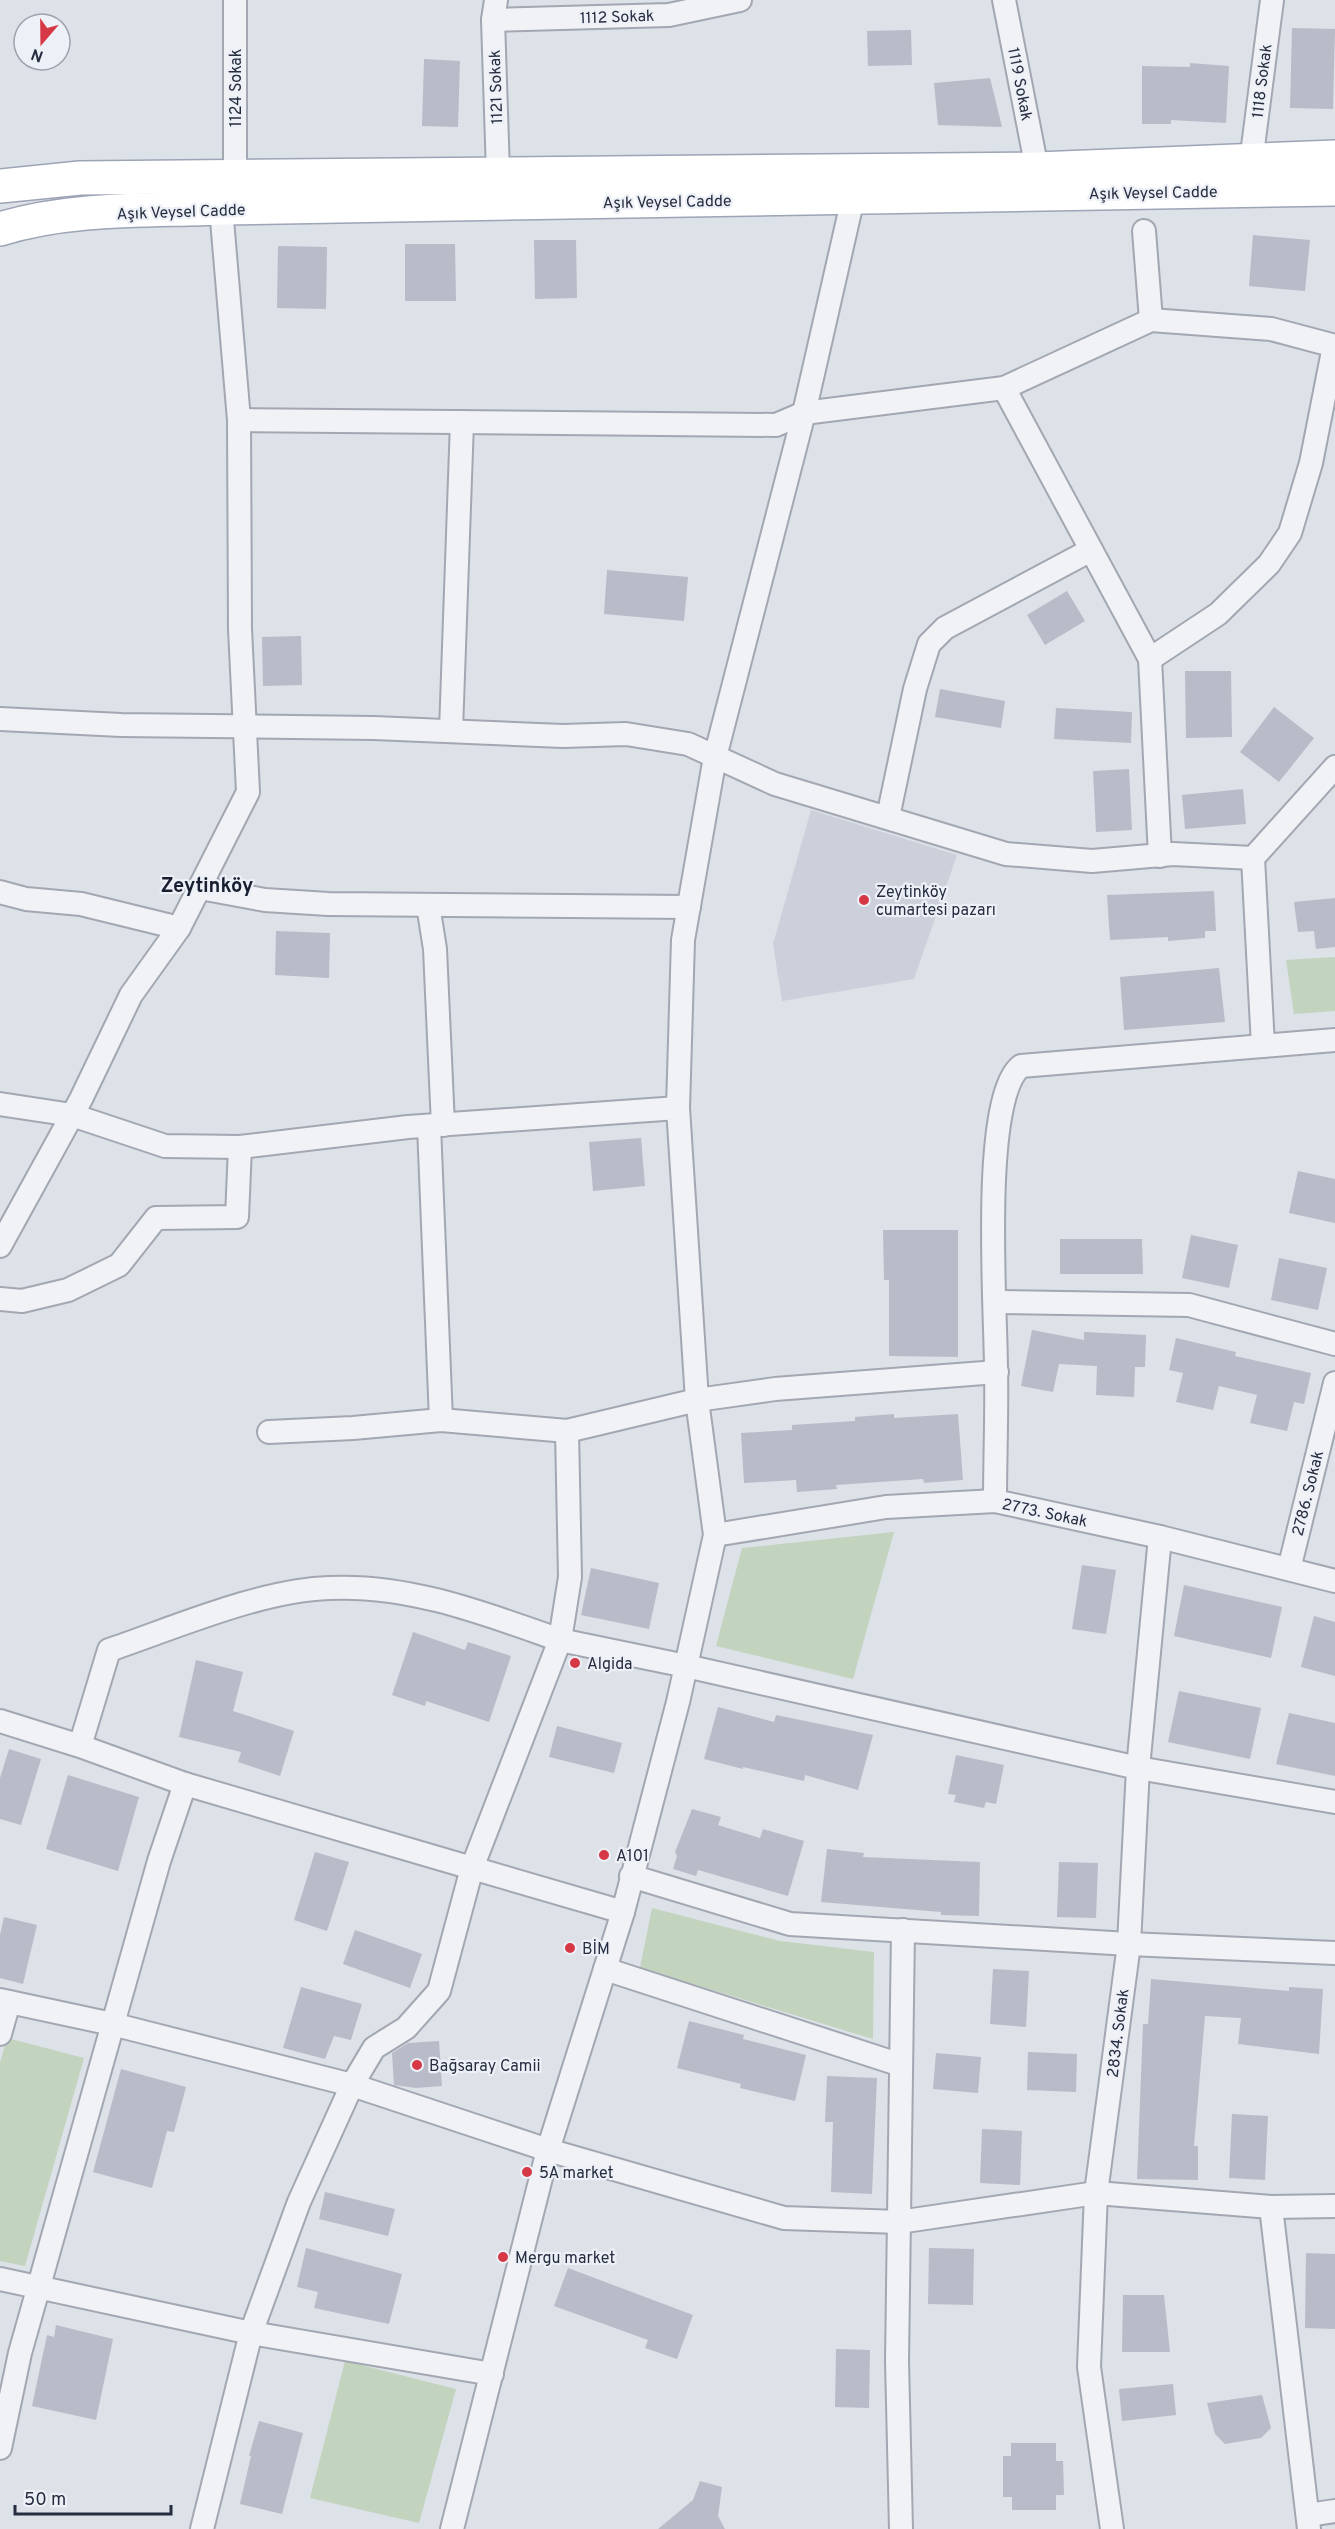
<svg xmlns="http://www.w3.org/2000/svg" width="1335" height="2529" font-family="Overpass,sans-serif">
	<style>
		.built { fill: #cbd0da }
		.green { fill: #c2d3be }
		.building { fill: #b7bcc8 }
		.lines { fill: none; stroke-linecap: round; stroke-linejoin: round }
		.street-casing { stroke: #a2a7b2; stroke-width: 26 }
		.primary-casing { stroke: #9ca4b5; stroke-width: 36 }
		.street { stroke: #f0f2f6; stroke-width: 22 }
		.primary { stroke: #fff; stroke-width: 33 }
		.poi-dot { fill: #d63945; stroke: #edf0f6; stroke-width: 2 }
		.labels { text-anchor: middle; stroke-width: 4.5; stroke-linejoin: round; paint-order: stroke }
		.street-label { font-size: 16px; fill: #262d40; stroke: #edf0f6 }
		.poi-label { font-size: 16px; fill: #262d40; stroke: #edf0f6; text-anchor: start }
		.quarter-label { font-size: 20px; font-weight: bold; fill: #181f30; stroke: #edf0f6 }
	</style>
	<rect width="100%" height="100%" fill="#dde1e8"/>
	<!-- built -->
	<path class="built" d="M 811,810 L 957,855 L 914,979 L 782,1001 L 773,944 Z"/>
	<!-- green -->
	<g class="green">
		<path d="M 1335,957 L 1335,1011 L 1294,1014 L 1286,960 Z"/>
		<path d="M 894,1532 L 853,1679 L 716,1646 L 742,1548 Z"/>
		<path d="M 652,1908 L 780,1941 L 874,1952 L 873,2039 L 640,1968 Z"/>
		<path d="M 7,2038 L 84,2058 L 25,2266 L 0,2261 L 0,2063 Z"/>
		<path d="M 345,2361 L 456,2389 L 419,2523 L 310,2498 Z"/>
	</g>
	<!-- building -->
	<g class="building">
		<path d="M 1292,28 L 1335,29 L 1333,109 L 1290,108 Z"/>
		<path d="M 911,30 L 912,65 L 868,66 L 867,31 Z"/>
		<path d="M 424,59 L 460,61 L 458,127 L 422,126 Z"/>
		<path d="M 1190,63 L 1229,66 L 1226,123 L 1171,120 L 1171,124 L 1142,124 L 1142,66 L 1190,67 Z"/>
		<path d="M 990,78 L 1002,127 L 938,125 L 934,83 Z"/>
		<path d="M 1253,235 L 1310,240 L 1305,291 L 1249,286 Z"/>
		<path d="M 534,240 L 576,240 L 577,298 L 535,299 Z"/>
		<path d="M 405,244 L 455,244 L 456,301 L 405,301 Z"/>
		<path d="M 278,246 L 327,247 L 326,309 L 277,308 Z"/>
		<path d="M 607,570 L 688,577 L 684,621 L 604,614 Z"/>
		<path d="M 1067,591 L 1085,621 L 1045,645 L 1027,615 Z"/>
		<path d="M 301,636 L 302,685 L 263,686 L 262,637 Z"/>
		<path d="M 1185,671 L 1231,671 L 1232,737 L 1186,738 Z"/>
		<path d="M 940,689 L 1005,701 L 1001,728 L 935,717 Z"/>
		<path d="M 1274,707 L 1314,738 L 1279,782 L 1240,752 Z"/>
		<path d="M 1056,708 L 1132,712 L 1131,743 L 1054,739 Z"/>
		<path d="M 1129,769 L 1132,830 L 1096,832 L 1093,771 Z"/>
		<path d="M 1243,789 L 1246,824 L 1185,829 L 1182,795 Z"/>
		<path d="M 1214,891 L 1216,931 L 1205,931 L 1205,938 L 1168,941 L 1168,937 L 1110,940 L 1107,895 Z"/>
		<path d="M 1335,898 L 1335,947 L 1316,949 L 1314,931 L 1298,932 L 1294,902 Z"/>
		<path d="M 276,931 L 330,933 L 329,978 L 275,975 Z"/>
		<path d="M 1219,968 L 1225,1022 L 1124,1030 L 1120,977 Z"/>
		<path d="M 641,1138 L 645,1186 L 593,1191 L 589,1142 Z"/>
		<path d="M 1298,1171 L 1335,1179 L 1335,1223 L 1289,1213 Z"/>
		<path d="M 883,1230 L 958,1230 L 958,1357 L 889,1356 L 889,1280 L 884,1280 Z"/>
		<path d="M 1191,1235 L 1238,1245 L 1229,1288 L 1182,1278 Z"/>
		<path d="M 1060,1239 L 1142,1239 L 1143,1274 L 1060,1274 Z"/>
		<path d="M 1279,1258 L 1327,1268 L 1318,1310 L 1271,1300 Z"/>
		<path d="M 1032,1330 L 1084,1340 L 1084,1332 L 1146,1335 L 1145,1367 L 1135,1367 L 1134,1397 L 1096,1395 L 1097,1366 L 1059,1364 L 1053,1392 L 1021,1386 Z"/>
		<path d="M 1176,1338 L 1236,1352 L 1235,1356 L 1311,1373 L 1304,1404 L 1294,1402 L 1287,1431 L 1250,1423 L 1257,1395 L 1219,1386 L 1213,1410 L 1176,1402 L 1183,1373 L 1169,1370 Z"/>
		<path d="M 894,1414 L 894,1418 L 958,1414 L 963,1480 L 924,1483 L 923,1479 L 836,1485 L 837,1489 L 797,1492 L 796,1480 L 744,1483 L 741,1433 L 792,1430 L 792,1425 L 855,1421 L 855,1417 Z"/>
		<path d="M 1082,1565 L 1116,1570 L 1106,1634 L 1072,1629 Z"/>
		<path d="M 591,1568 L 659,1583 L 649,1629 L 581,1615 Z"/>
		<path d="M 1184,1585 L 1282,1607 L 1271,1658 L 1174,1636 Z"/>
		<path d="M 1314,1616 L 1335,1622 L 1335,1676 L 1301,1667 Z"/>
		<path d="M 413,1632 L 465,1650 L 468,1642 L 511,1656 L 489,1722 L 426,1701 L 425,1706 L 392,1695 Z"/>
		<path d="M 196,1660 L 243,1672 L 233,1711 L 294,1731 L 280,1776 L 238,1762 L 241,1752 L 179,1737 Z"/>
		<path d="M 1179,1691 L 1261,1708 L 1250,1759 L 1168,1742 Z"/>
		<path d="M 718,1707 L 774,1722 L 776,1715 L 873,1735 L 858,1790 L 805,1775 L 804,1781 L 743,1767 L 743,1769 L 704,1759 Z"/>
		<path d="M 1289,1713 L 1335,1723 L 1335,1776 L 1276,1764 Z"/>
		<path d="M 557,1726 L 622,1743 L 614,1773 L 549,1757 Z"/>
		<path d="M 9,1749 L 41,1759 L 21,1825 L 0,1819 L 0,1778 Z"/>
		<path d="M 956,1755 L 1004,1765 L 996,1804 L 986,1802 L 984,1808 L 954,1802 L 956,1795 L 948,1794 Z"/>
		<path d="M 68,1775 L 139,1797 L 118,1871 L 46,1849 Z"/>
		<path d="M 692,1809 L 721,1817 L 718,1825 L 760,1838 L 763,1829 L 804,1841 L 788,1896 L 698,1870 L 696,1876 L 673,1869 L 677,1856 L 675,1852 Z"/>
		<path d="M 827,1849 L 864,1853 L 863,1857 L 980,1862 L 979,1916 L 941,1915 L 941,1912 L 821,1902 Z"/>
		<path d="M 315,1852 L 349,1862 L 327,1931 L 294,1920 Z"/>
		<path d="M 1059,1862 L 1098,1863 L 1096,1918 L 1057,1917 Z"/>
		<path d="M 4,1917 L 37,1925 L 23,1984 L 0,1978 L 0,1935 Z"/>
		<path d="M 355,1930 L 422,1954 L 410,1988 L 343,1964 Z"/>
		<path d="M 993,1969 L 1029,1971 L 1026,2027 L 990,2024 Z"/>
		<path d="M 1151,1979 L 1289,1991 L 1289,1987 L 1323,1989 L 1319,2054 L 1238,2044 L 1241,2018 L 1205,2016 L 1194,2146 L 1198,2146 L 1198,2180 L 1137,2179 L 1143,2024 L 1148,2024 Z"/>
		<path d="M 301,1987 L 362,2004 L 351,2040 L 334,2036 L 325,2059 L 283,2048 Z"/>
		<path d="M 689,2021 L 744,2035 L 743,2039 L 806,2055 L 795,2101 L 740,2088 L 741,2084 L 677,2068 Z"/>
		<path d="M 439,2041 L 442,2086 L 416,2088 L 394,2085 L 392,2053 L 408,2043 Z"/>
		<path d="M 1028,2052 L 1077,2054 L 1076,2092 L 1027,2090 Z"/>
		<path d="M 936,2053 L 981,2057 L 978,2093 L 933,2089 Z"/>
		<path d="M 121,2069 L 186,2087 L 174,2132 L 167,2131 L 152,2188 L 93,2172 Z"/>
		<path d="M 827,2076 L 877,2078 L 872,2194 L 831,2192 L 833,2122 L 825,2122 Z"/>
		<path d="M 1232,2114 L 1268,2116 L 1265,2180 L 1229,2178 Z"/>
		<path d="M 982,2129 L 1022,2131 L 1020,2185 L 980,2183 Z"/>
		<path d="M 325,2192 L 395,2209 L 388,2236 L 319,2219 Z"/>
		<path d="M 306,2248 L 402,2274 L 389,2324 L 314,2308 L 318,2292 L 297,2287 Z"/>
		<path d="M 929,2248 L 974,2249 L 973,2305 L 928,2304 Z"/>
		<path d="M 1306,2253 L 1335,2254 L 1335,2329 L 1305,2328 Z"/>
		<path d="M 568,2268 L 693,2315 L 677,2359 L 645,2348 L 648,2340 L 554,2306 Z"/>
		<path d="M 1123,2295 L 1164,2295 L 1170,2352 L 1122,2352 Z"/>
		<path d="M 56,2325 L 113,2339 L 96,2420 L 32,2406 L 47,2335 L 54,2337 Z"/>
		<path d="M 836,2349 L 870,2350 L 869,2408 L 835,2407 Z"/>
		<path d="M 1173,2384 L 1176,2415 L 1122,2421 L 1119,2389 Z"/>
		<path d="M 1262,2395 L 1271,2428 L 1261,2438 L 1225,2444 L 1215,2434 L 1207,2403 Z"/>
		<path d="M 259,2421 L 303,2433 L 282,2514 L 240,2504 L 251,2456 L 249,2456 Z"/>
		<path d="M 1011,2443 L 1056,2443 L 1056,2461 L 1063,2461 L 1064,2495 L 1056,2495 L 1056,2510 L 1012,2510 L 1012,2497 L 1003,2497 L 1003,2456 L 1011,2456 Z"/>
		<path d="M 700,2481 L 722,2487 L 718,2516 L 725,2529 L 658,2529 L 693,2500 Z"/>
	</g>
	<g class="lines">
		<defs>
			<g id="street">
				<path d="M 496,0 L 493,20 L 498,173"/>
				<path d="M 1004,0 L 1037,169"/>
				<path d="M 493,20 L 669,15 L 740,0"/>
				<path d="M 1251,162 L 1272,0"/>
				<path d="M 235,176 L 235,0"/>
				<path d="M 853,198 L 804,413 L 715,757 L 683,940 L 678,1108 L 697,1400 L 775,1389 L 997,1372"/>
				<path d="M 1144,231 L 1151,320"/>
				<path d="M 1004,388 L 1150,659 L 1160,856"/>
				<path d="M 239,420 L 776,425 L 804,413 L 1004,388 L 1151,320 L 1271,329 L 1335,346"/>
				<path d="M 1150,659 L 1218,614 L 1269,564 L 1290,533 L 1311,463 L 1334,346"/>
				<path d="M 0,719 L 121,725 L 374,728 L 563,736 L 626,734 L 688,744 L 775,784 L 1006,854 L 1092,861 L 1173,854 L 1253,858"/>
				<path d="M 451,731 L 462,422"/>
				<path d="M 888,817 L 915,689 L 929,644 L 945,628 L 1091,550"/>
				<path d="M 200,888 L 265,900 L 328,904 L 689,907"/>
				<path d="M 0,892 L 26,899 L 81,904 L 179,928"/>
				<path d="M 428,905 L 435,949 L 443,1125"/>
				<path d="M 1263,1046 L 1253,858 L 1335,767"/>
				<path d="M 0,1104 L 72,1115 L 165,1146 L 240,1147 L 408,1127 L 678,1108"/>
				<path d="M 429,1126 L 441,1420"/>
				<path d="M 0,1246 L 81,1099 L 131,995 L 179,928 L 248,792 L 240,629 L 239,420 L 221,208"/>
				<path d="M 0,1299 L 22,1301 L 68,1290 L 119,1265 L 156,1218 L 237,1217 L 240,1147"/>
				<path d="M 995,1302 L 1189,1305 L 1335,1344"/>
				<path d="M 269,1432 L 353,1428 L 441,1420 L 567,1431"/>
				<path d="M 995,1501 C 995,1457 997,1413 996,1369 C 996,1312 980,1098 1021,1066 L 1335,1040"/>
				<path d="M 715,1535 L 886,1507 L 995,1501 L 1160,1537 L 1335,1581"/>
				<path d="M 1289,1569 L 1335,1383"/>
				<path d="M 0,1721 L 80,1746 L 185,1784 L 472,1868 L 560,1640 C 486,1614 409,1584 329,1588 C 261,1590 174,1628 109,1650 L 80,1746"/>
				<path d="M 631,1876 L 790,1924 L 1129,1944 L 1335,1953"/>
				<path d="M 605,1969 L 901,2065"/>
				<path d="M 0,2000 L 112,2024 L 352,2085 L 548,2150 L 784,2218 L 899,2222 L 1096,2193 L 1271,2207 L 1335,2206"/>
				<path d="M 0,2034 L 9,2002"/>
				<path d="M 1271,2207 L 1309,2529"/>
				<path d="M 0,2279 L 251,2333 L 492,2374"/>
				<path d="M 0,2448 L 20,2353 L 159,1861 L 185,1784"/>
				<path d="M 1308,2515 L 1335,2511"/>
				<path d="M 202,2529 L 251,2333 L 299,2202 L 352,2085 L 374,2048 L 406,2028 L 439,1991 L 472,1868 L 623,1912"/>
				<path d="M 452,2529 L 548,2150 L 623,1912 L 678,1702 L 715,1535 L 697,1400 L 567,1431 L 570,1577 L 560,1640 L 686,1666 L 1138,1768 L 1335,1802"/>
				<path d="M 901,2529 L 897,2361 L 903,1930"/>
				<path d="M 1112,2529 L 1089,2367 L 1096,2193 L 1129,1944 L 1138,1768 L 1160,1537"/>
			</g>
			<g id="primary">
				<path d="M 0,186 L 80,178 L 1037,169 L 1335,157"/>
				<path d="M 0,229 C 71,207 148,211 221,208 L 1335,189"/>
			</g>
		</defs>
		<!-- street casing -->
		<use href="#street" class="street-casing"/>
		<!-- primary casing -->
		<use href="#primary" class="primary-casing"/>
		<!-- street -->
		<use href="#street" class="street"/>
		<!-- primary -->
		<use href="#primary" class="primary"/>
	</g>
	<!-- markers -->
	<g class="poi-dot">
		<circle cx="864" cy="900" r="6"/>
		<circle cx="575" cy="1663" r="6"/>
		<circle cx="604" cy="1855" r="6"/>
		<circle cx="570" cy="1948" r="6"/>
		<circle cx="417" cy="2065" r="6"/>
		<circle cx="527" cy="2172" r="6"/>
		<circle cx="503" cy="2257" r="6"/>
	</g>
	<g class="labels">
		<!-- street labels -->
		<g class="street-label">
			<text transform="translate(617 16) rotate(-2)" y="6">1112 Sokak</text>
			<text transform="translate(1261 81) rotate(-83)" y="6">1118 Sokak</text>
			<text transform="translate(1021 84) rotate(79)" y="6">1119 Sokak</text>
			<text transform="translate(495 87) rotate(-92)" y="6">1121 Sokak</text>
			<text transform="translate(235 88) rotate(-90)" y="6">1124 Sokak</text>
			<text transform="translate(1153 192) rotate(-1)" y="6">Aşık Veysel Cadde</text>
			<text transform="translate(667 201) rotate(-1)" y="6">Aşık Veysel Cadde</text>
			<text transform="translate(181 211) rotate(-2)" y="6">Aşık Veysel Cadde</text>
			<text transform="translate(1307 1493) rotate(-76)" y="6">2786. Sokak</text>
			<text transform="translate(1045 1512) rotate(12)" y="6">2773. Sokak</text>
			<text transform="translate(1117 2033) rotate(-83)" y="6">2834. Sokak</text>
		</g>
		<!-- poi labels -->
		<g class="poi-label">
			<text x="876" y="897">Zeytinköy<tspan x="876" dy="18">cumartesi pazarı</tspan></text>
			<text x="587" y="1669">Algida</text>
			<text x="616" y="1861">A101</text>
			<text x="582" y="1954">BİM</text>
			<text x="429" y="2071">Bağsaray Camii</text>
			<text x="539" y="2178">5A market</text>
			<text x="515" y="2263">Mergu market</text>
		</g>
		<!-- quarter labels -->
		<g class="quarter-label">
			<text x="207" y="892">Zeytinköy</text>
		</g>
	</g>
	<!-- north arrow -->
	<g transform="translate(42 42) rotate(200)"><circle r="28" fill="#edf0f6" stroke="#9da2ad" stroke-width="1.5"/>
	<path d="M0-4.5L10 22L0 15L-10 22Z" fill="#d63945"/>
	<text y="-9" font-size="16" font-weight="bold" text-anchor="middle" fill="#262d40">N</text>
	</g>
	<!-- scale -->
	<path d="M15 2505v9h156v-9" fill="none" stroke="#262d40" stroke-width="3"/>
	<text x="24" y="2505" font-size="18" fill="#262d40" stroke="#edf0f6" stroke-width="4.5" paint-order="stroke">50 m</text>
</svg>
